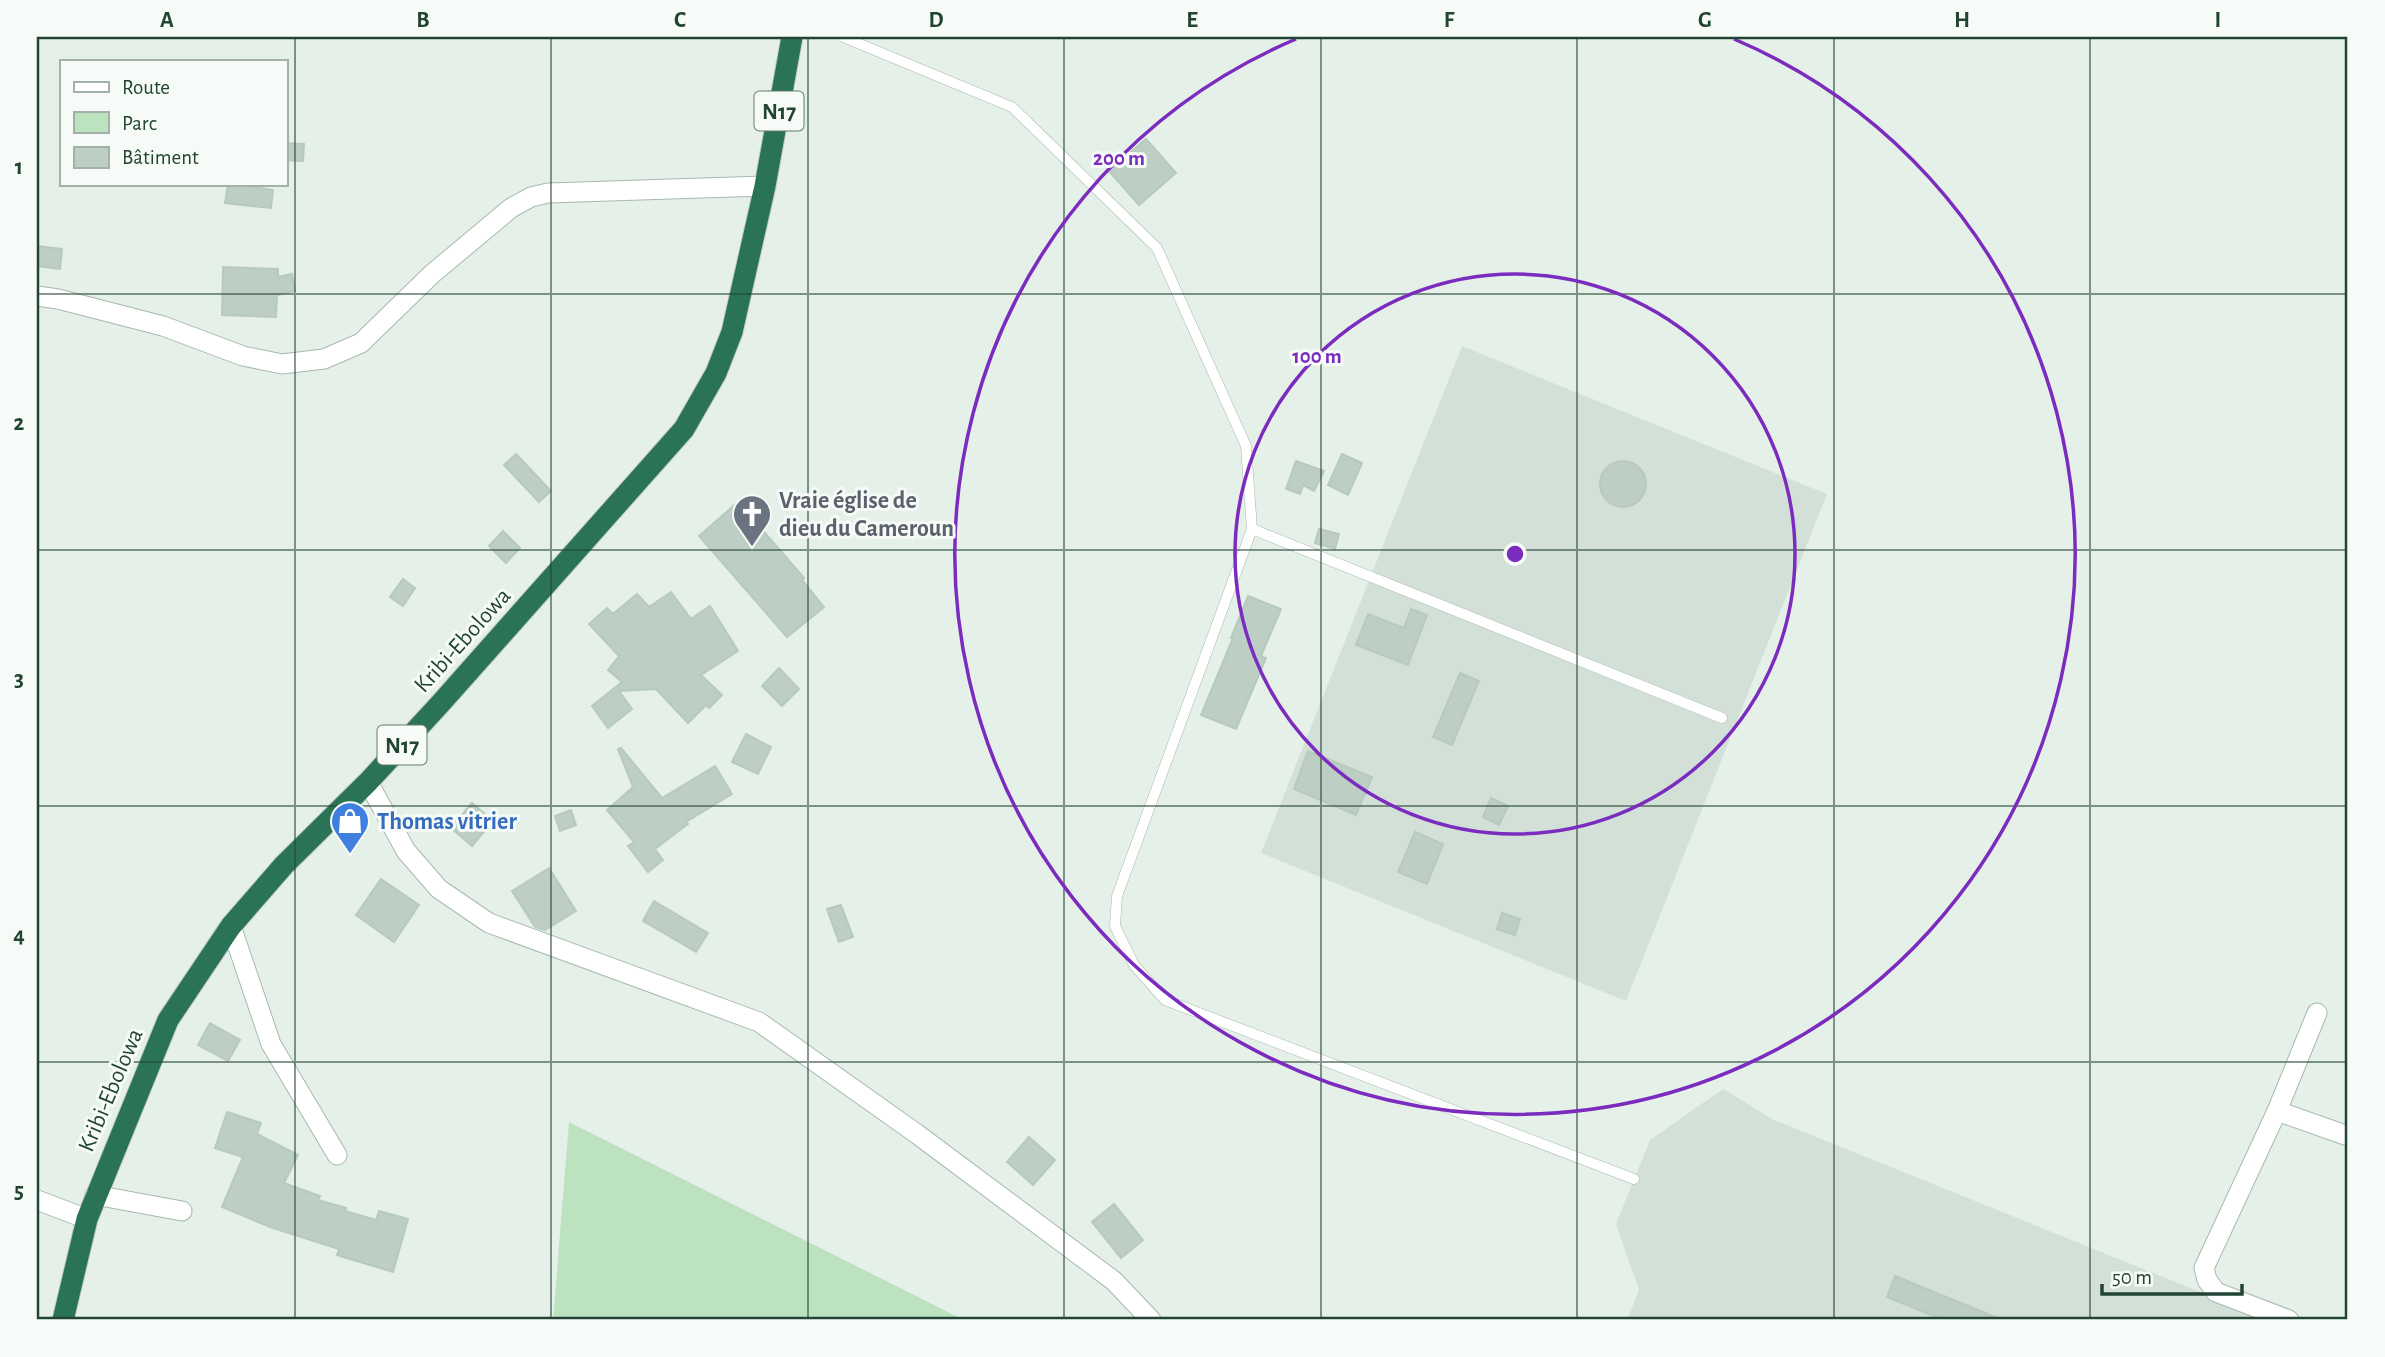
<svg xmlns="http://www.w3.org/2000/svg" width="2385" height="1357" font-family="'Alegreya Sans',sans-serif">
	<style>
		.built { fill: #d3e0d8 }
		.green { fill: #bde2c0 }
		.building { fill: #bdcec4; stroke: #b7cabe; stroke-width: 2 }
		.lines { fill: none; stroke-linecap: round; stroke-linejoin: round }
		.lane-casing { stroke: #a7b9af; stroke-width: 11 }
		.street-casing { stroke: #a7b9af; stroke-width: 21 }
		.highway-casing { stroke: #c1cbc6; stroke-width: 23 }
		.lane { stroke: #fff; stroke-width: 10 }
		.street { stroke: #fff; stroke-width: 19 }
		.highway { stroke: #2b7356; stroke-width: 21 }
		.grid { fill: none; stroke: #224434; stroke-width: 2; stroke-opacity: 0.55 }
		.ring { fill: none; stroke: #7b2cbf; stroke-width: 3.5 }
		.labels { text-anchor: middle; stroke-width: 6; stroke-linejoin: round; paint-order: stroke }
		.shield { fill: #f7fbf8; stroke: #627b6f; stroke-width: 2 }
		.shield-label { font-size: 23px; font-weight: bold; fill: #224434 }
		.worship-label { font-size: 24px; font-weight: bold; fill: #5b616d; stroke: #f7fbf8; text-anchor: start }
		.street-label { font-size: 24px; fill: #224434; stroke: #f7fbf8 }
		.shop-label { font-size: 24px; font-weight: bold; fill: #366cbe; stroke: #f7fbf8; text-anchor: start }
		.centre { fill: #7b2cbf; stroke: #f7fbf8; stroke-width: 3.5 }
		.ring-label { font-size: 21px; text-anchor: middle; font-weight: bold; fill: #7b2cbf; stroke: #f7fbf8; stroke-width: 6; stroke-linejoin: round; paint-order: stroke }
		.neatline { fill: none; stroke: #224434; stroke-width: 2.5 }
		.grid-label { font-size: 23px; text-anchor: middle; font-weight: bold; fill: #224434 }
	</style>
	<rect width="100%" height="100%" fill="#e5f0e9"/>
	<!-- built -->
	<g class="built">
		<path d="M 1462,346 L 1827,494 L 1626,1001 L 1261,853 Z"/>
		<path d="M 1723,1089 L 1774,1120 L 2270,1320 L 1627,1320 L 1639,1290 L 1616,1224 L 1650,1140 Z"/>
	</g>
	<!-- green -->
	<path class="green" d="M 569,1122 L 964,1320 L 553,1320 Z"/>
	<!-- building -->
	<g class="building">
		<path d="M 1146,139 L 1176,173 L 1139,205 L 1109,171 Z"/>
		<path d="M 285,143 L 304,144 L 303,161 L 285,160 Z"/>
		<path d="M 228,184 L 255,184 L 254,187 L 273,190 L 271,208 L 225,203 Z"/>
		<path d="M 37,246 L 62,249 L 60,269 L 37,266 Z"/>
		<path d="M 223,267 L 278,269 L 278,277 L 292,274 L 295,291 L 277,295 L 276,317 L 222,315 Z"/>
		<path d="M 516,454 L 551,491 L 539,502 L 504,465 Z"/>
		<path d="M 1342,454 L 1362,463 L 1348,495 L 1328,485 Z"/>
		<path d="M 1296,461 L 1324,471 L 1314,491 L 1303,485 L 1300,494 L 1286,489 Z"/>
		<circle cx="1623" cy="484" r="23"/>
		<path d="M 738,502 L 804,578 L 802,580 L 824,607 L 787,637 L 699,536 Z"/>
		<path d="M 1319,529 L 1339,534 L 1335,549 L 1315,543 Z"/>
		<path d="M 503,531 L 520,548 L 506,563 L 489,546 Z"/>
		<path d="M 403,579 L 415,588 L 403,606 L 390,597 Z"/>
		<path d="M 671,592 L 691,619 L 710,606 L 738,651 L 701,675 L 722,695 L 709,708 L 706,705 L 688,723 L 656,689 L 619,691 L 632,709 L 608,728 L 592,706 L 622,682 L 608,670 L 619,656 L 589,624 L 607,608 L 613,614 L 637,594 L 649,607 Z"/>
		<path d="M 1248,596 L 1281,609 L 1261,656 L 1266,658 L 1236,729 L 1201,715 L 1233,638 L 1231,638 Z"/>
		<path d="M 1411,609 L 1427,615 L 1408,665 L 1356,645 L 1368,614 L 1404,628 Z"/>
		<path d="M 779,668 L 799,689 L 782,706 L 762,686 Z"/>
		<path d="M 1460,673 L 1479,681 L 1452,745 L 1433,737 Z"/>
		<path d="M 746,734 L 771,747 L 758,774 L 732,762 Z"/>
		<path d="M 621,748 L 662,798 L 715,766 L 732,794 L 686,822 L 688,824 L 655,849 L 663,860 L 648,872 L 628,846 L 634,842 L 607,810 L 633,787 L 618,749 Z"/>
		<path d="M 1308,751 L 1372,777 L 1356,815 L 1294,789 Z"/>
		<path d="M 1491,798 L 1508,806 L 1499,825 L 1483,817 Z"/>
		<path d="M 472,803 L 493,821 L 472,846 L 451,828 Z"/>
		<path d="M 571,810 L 576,825 L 560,831 L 555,816 Z"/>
		<path d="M 1415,832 L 1443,844 L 1427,884 L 1398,872 Z"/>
		<path d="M 549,868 L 576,911 L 545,930 L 535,927 L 512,891 Z"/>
		<path d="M 381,879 L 419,905 L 394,942 L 356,915 Z"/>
		<path d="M 654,901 L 708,933 L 696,952 L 643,921 Z"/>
		<path d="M 841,905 L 853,937 L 839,942 L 827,909 Z"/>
		<path d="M 1502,913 L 1520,919 L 1515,935 L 1497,929 Z"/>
		<path d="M 210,1023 L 240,1040 L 228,1061 L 198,1045 Z"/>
		<path d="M 227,1112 L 261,1123 L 257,1134 L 298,1155 L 284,1183 L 320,1196 L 318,1200 L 346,1208 L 345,1211 L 376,1220 L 379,1211 L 408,1219 L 393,1272 L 337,1255 L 339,1249 L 270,1227 L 222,1207 L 243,1157 L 215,1148 Z"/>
		<path d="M 1029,1137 L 1055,1160 L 1033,1185 L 1007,1162 Z"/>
		<path d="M 1114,1204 L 1143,1240 L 1121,1258 L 1092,1222 Z"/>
		<path d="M 1895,1276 L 2002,1320 L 1943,1320 L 1887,1297 Z"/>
	</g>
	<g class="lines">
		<defs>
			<g id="lane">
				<path d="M 843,37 L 1012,107 L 1157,248 L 1246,446 L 1252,529 L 1117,896 L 1115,926 L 1134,965 L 1165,1000 L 1634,1179"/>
				<path d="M 1252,529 L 1722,718"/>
			</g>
			<g id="street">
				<path d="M 37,296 L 58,299 L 163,326 L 243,356 L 282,364 L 324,359 L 361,343 L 432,274 L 511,208 L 531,197 L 548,193 L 765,186"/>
				<path d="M 368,782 L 406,851 L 439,889 L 489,923 L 759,1022 L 917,1134 L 1114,1281 L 1151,1320"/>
				<path d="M 231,926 L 271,1044 L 337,1155"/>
				<path d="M 2317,1013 L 2277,1111 L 2348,1136"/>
				<path d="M 2277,1111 L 2204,1268 L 2207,1280 L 2216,1292 L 2289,1320"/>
				<path d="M 95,1195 L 182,1211"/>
				<path d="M 37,1200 L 87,1219"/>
			</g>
			<path id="highway" d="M 63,1320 L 87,1219 L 168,1020 L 231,926 L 284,865 L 368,782 L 440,704 L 684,429 L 716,373 L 732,332 L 765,186 L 792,37"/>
		</defs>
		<!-- lane casing -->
		<use href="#lane" class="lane-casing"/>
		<!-- street casing -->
		<use href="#street" class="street-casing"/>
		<!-- highway casing -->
		<use href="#highway" class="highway-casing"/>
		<!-- lane -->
		<use href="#lane" class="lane"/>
		<!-- street -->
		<use href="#street" class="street"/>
		<!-- highway -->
		<use href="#highway" class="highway"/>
	</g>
	<!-- grid -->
	<path class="grid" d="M 295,37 L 295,1320M 551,37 L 551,1320M 808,37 L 808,1320M 1064,37 L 1064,1320M 1321,37 L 1321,1320M 1577,37 L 1577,1320M 1834,37 L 1834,1320M 2090,37 L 2090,1320M 37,294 L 2348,294M 37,550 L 2348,550M 37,806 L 2348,806M 37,1062 L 2348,1062"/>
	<!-- distance rings -->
	<g class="ring">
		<circle cx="1515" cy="554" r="280"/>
		<path d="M1734 39A560 560 0 1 1 1296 39"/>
	</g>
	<!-- icons -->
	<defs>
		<symbol id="church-pin" viewBox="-11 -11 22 30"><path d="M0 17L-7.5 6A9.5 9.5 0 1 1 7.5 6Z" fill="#6b7280" stroke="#f7fbf8"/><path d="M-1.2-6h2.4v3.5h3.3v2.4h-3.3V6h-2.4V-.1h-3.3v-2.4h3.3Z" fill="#fff"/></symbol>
		<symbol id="shop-pin" viewBox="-11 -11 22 30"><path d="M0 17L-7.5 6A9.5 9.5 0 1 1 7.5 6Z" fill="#3f7fe0" stroke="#f7fbf8"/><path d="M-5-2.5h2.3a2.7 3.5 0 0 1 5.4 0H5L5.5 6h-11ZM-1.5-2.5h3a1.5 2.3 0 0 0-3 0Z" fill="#fff"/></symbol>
	</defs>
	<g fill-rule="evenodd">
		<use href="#church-pin" x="730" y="492" width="44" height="60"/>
		<use href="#shop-pin" x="328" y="799" width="44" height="60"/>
	</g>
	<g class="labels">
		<!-- shield labels -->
		<g class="shield">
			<rect x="754.5" y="91.5" width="49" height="39" rx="5"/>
			<rect x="377.5" y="725.5" width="49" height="39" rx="5"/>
		</g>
		<g class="shield-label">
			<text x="779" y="119">N17</text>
			<text x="402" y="753">N17</text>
		</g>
		<!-- worship labels -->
		<g class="worship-label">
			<text x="779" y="508">Vraie église de<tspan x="779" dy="28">dieu du Cameroun</tspan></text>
		</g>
		<!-- street labels -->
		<g class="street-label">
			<text transform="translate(462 640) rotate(-48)" y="8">Kribi-Ebolowa</text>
			<text transform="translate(110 1090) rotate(-67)" y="8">Kribi-Ebolowa</text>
		</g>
		<!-- shop labels -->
		<g class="shop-label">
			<text x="377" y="829">Thomas vitrier</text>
		</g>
	</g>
	<circle cx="1515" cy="554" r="10" class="centre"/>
	<g class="ring-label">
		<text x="1119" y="165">200 m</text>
		<text x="1317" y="363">100 m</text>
	</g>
	<!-- border -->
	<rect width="2385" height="1357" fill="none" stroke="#f7fbf8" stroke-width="77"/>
	<!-- legend -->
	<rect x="60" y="60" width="228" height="126" fill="#f7fbf8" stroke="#a2b2aa" stroke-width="2"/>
	<rect x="74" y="82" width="35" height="10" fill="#ffffff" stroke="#a2b2aa" stroke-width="2"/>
	<text x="122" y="94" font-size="21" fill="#224434">Route</text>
	<rect x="74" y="112" width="35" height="21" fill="#bde2c0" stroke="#a2b2aa" stroke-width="2"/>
	<text x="122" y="130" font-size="21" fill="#224434">Parc</text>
	<rect x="74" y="147" width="35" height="21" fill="#bdcec4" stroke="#a2b2aa" stroke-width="2"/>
	<text x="122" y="164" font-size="21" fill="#224434">Bâtiment</text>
	<!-- scale -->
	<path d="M2102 1284v10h140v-10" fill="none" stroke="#224434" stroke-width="3.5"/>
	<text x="2112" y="1284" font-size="21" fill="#224434" stroke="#f7fbf8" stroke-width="5" paint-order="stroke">50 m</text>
	<rect x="38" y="38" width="2308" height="1280" class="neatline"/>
	<g class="grid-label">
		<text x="167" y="27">A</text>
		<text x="423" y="27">B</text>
		<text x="680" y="27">C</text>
		<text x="936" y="27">D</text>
		<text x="1192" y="27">E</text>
		<text x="1449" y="27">F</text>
		<text x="1705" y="27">G</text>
		<text x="1962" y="27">H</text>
		<text x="2218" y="27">I</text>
		<text x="19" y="174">1</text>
		<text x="19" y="430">2</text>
		<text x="19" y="686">3</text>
		<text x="19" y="942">4</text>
		<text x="19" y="1198">5</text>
	</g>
</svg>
